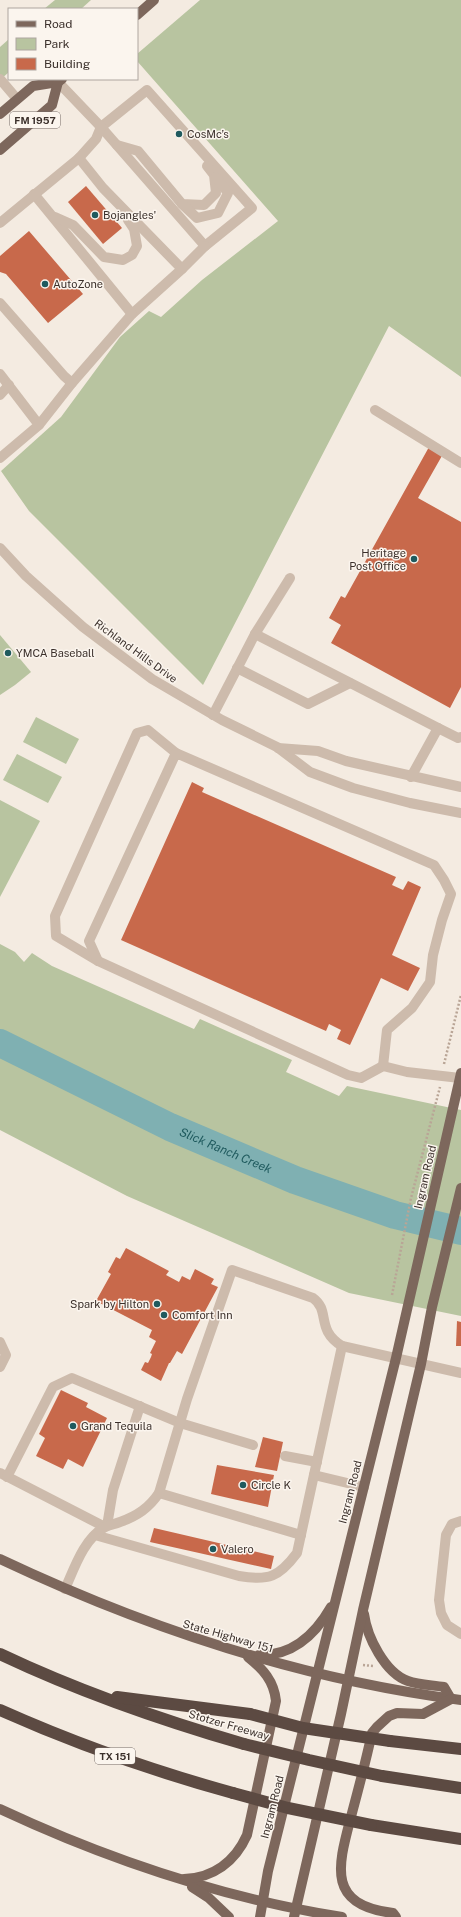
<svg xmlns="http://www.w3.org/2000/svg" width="461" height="1917" font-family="'Public Sans',sans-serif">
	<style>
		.green { fill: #b8c4a0 }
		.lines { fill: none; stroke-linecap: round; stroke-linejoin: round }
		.river { stroke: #7fb0b2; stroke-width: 28 }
		.building { fill: #c8694b }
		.path { stroke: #b9a596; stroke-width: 2.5; stroke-dasharray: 2 2; stroke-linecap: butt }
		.minor { stroke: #cdbbac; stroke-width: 10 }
		.major { stroke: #7d675c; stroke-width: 10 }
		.highway { stroke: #5c4a42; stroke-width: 12 }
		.highway-bridge { stroke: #5c4a42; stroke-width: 12 }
		.poi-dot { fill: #1f5a5e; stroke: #fbf5ee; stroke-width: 1.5 }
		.labels { text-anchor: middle; stroke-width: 3; stroke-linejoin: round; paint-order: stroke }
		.shield { fill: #fbf5ee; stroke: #756b66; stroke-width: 1 }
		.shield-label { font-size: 10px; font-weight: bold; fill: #3b302b }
		.poi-label { font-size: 11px; fill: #3b302b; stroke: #fbf5ee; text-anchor: start }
		.street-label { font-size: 11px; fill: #3b302b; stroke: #fbf5ee }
		.water-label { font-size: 12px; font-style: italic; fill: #1f5a5e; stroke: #fbf5ee }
	</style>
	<rect width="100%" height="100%" fill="#f4ebe1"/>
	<!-- green -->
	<g class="green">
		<path d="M 55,0 L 91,0 L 81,9 L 44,9 Z"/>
		<path d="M 200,0 L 461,0 L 461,377 L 389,326 L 203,685 L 29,511 L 1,471 L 61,417 L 120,337 L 149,311 L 161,317 L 202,280 L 278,221 L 137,61 L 137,54 Z"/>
		<path d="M 9,39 L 9,72 L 0,80 L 0,47 Z"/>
		<path d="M 0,635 L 31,672 L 15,685 L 0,695 Z"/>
		<path d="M 36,717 L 79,739 L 66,764 L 23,742 Z"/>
		<path d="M 17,754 L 62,777 L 48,803 L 3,780 Z"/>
		<path d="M 0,800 L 40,821 L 0,897 Z"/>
		<path d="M 0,944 L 15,952 L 24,962 L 32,953 L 52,966 L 194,1029 L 200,1019 L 292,1060 L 286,1072 L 339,1096 L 347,1086 L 461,1110 L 461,1316 L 349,1293 L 127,1196 L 0,1130 Z"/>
	</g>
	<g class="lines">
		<!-- river -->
		<path class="river" id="s1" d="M 0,1043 L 170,1127 L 295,1180 L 395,1215 L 461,1231"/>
	</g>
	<!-- building -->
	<g class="building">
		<path d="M 86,186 L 122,228 L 103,244 L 68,202 Z"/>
		<path d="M 29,231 L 83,294 L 48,323 L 6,274 L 0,272 L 0,256 Z"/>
		<path d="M 429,447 L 443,454 L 418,498 L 461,522 L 461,687 L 450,708 L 331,643 L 341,625 L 329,618 L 341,596 L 345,598 Z"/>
		<path d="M 192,782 L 204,788 L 202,792 L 396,877 L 392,885 L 403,890 L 408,881 L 421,887 L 392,955 L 420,968 L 408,991 L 381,978 L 350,1045 L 337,1039 L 341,1030 L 329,1024 L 326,1031 L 121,940 Z"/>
		<path d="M 126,1248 L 169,1271 L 166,1275 L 179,1282 L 182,1276 L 190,1280 L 195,1269 L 214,1279 L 211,1284 L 218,1287 L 182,1354 L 177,1351 L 170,1363 L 169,1363 L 161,1381 L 141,1370 L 145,1362 L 148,1363 L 151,1357 L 152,1354 L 150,1353 L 156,1341 L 149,1337 L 152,1330 L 96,1301 L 111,1274 L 108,1272 L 116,1257 L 120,1259 Z"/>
		<path d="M 457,1321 L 461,1322 L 461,1346 L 456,1346 Z"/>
		<path d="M 61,1390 L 88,1403 L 86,1407 L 107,1418 L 83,1467 L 68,1459 L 63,1469 L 36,1456 L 45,1438 L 39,1434 Z"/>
		<path d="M 263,1437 L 283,1442 L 277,1471 L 255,1467 Z"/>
		<path d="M 217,1465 L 274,1475 L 268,1507 L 211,1494 Z"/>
		<path d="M 154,1528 L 274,1556 L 271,1569 L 150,1542 Z"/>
	</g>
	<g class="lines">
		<!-- path -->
		<g class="path">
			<path d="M 444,1064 L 461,995"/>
			<path d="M 392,1295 L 411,1198 L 440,1087"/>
			<path d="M 363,1665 L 373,1666"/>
		</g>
		<!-- minor -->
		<g class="minor">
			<path d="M 0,79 L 17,99"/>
			<path d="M 147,90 L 252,208 L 205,246 L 101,127 Z"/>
			<path d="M 117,145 L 138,151 L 182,204 L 204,205 L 216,193 L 214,175 L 207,166"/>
			<path d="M 34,194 L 132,314 L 182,269 L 103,188 L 79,158"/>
			<path d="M 182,204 L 197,218 L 218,213 L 228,193 L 216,177"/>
			<path d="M 55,217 L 73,225 L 104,257 L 123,260 L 132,255 L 137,246 L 134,229 L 128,220"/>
			<path d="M 0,223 L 79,158 L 96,139 L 101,127 L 58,82"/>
			<path d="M 182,269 L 205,246"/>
			<path d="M 0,303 L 64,376 L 72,383 L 39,425"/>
			<path d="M 0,374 L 39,425 L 0,458"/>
			<path d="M 72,383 L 132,314"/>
			<path d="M 0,395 L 9,385"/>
			<path d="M 375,410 L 461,463"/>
			<path d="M 0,548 L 26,576 L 83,627 L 152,679 L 222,720 L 277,747 L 310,772 L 353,788 L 410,803 L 461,813"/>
			<path d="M 255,634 L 290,578"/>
			<path d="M 237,668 L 308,704 L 350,683"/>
			<path d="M 213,715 L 255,634 L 438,728 L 458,738 L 461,737"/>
			<path d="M 278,748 L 318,751 L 346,761 L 461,787"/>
			<path d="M 176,753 L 148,730 L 137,733 L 55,916 L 56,936 L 98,961 L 348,1075 L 361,1078 L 383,1066 L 407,1072 L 460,1078"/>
			<path d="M 411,777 L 438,728"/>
			<path d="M 98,961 L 89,941 L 176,753 L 434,865 L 444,880 L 451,894 L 442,920 L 433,955 L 430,982 L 412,1008 L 387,1030 L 383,1066"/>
			<path d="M 0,1342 L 6,1355 L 0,1367"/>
			<path d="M 285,1456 L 317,1462"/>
			<path d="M 0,1473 L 105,1527"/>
			<path d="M 314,1475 L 364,1487"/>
			<path d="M 7,1477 L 53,1387 L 72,1378 L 180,1423 L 253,1445"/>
			<path d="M 159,1493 L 301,1535"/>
			<path d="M 461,1521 L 452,1524 L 446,1535 L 439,1600 L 441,1613 L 447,1625 L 461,1634"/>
			<path d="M 107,1526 L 113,1490 L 140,1406"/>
			<path d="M 95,1535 L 239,1576 C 269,1581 279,1577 297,1553 L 342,1346"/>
			<path d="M 65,1589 C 74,1569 84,1538 105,1527 C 110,1525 115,1524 120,1522 C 137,1516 149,1508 159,1493 L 187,1399 L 232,1270 L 313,1298 C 331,1311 315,1329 342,1346 L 461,1373"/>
		</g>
		<!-- major -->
		<g class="major">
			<path d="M 137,15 L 154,0"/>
			<path d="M 0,114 L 33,86 L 58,82 L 62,79"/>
			<path d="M 0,150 L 52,105 L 58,82"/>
			<path d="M 0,1559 C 146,1628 300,1679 461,1700"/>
			<path d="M 364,1614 C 367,1637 385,1673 408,1681 C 419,1685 433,1685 444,1687 L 451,1699"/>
			<path d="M 259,1655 C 293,1656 315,1635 331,1607"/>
			<path d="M 0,1809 C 109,1860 223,1898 342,1917"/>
			<path d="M 184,1879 C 213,1878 235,1862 247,1835 L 276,1701 C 274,1681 263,1669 248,1657"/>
			<path d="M 192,1887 L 209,1898 L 229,1917"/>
			<path d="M 260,1917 L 268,1871 L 396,1358 L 461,1073"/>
			<path d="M 294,1917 L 341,1714 L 363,1610 L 421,1364 L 432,1307 L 461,1188"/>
			<path d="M 396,1917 L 393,1913 C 324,1905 339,1863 352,1813 C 359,1787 366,1760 372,1733 L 377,1727 L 389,1716 L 397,1713 L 423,1714 L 451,1699"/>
		</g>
		<!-- highway -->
		<g class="highway">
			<path d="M 0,1654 C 78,1691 161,1720 244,1744"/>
			<path d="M 117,1697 L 250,1714"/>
			<path d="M 0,1710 C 76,1744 153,1771 233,1793"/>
			<path d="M 390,1741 L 461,1749"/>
			<path d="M 382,1776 L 461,1788"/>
			<path d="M 371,1825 L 461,1839"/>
		</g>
		<!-- highway-bridge -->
		<g class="highway-bridge">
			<path d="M 250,1714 L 303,1728 L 390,1741"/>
			<path d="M 244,1744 L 309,1760 L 382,1776"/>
			<path d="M 233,1793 L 288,1808 L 371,1825"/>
		</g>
	</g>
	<!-- markers -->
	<g class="poi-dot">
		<circle cx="179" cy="134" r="4"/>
		<circle cx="95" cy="215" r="4"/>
		<circle cx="45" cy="284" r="4"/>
		<circle cx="414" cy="559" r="4"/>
		<circle cx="8" cy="653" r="4"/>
		<circle cx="157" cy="1304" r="4"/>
		<circle cx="164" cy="1315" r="4"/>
		<circle cx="73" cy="1426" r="4"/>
		<circle cx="243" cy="1485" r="4"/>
		<circle cx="213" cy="1549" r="4"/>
	</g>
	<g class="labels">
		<!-- shield labels -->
		<g class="shield">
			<rect x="10" y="112" width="50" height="16" rx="3"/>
			<rect x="95" y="1748" width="40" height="16" rx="3"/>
		</g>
		<g class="shield-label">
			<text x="35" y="124">FM 1957</text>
			<text x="115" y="1760">TX 151</text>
		</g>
		<!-- poi labels -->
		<g class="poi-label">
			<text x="187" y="138">CosMc’s</text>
			<text x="103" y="219">Bojangles'</text>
			<text x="53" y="288">AutoZone</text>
			<text x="406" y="557" text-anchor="end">Heritage<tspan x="406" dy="13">Post Office</tspan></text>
			<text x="16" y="657">YMCA Baseball</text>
			<text x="149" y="1308" text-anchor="end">Spark by Hilton</text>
			<text x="172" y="1319">Comfort Inn</text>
			<text x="81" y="1430">Grand Tequila</text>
			<text x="251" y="1489">Circle K</text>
			<text x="221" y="1553">Valero</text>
		</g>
		<!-- street labels -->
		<g class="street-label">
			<text transform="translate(136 651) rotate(36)" y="4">Richland Hills Drive</text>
			<text transform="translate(425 1177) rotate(-77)" y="4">Ingram Road</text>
			<text transform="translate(350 1492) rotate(-76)" y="4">Ingram Road</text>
			<text transform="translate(228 1636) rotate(16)" y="4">State Highway 151</text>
			<text transform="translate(229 1725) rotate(16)" y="4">Stotzer Freeway</text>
			<text transform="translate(272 1807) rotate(-76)" y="4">Ingram Road</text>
		</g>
		<!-- water labels -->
		<g class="water-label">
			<text dy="4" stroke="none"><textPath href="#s1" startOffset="250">Slick Ranch Creek</textPath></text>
		</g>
	</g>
	<!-- legend -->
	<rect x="8" y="8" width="130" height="72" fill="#fbf5ee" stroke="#aea6a0"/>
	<rect x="16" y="21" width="20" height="6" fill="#7d675c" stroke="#aea6a0"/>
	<text x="44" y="28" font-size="12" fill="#3b302b">Road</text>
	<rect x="16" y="38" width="20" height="12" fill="#b8c4a0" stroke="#aea6a0"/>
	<text x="44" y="48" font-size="12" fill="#3b302b">Park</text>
	<rect x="16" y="58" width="20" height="12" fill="#c8694b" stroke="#aea6a0"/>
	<text x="44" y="68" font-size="12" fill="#3b302b">Building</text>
</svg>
